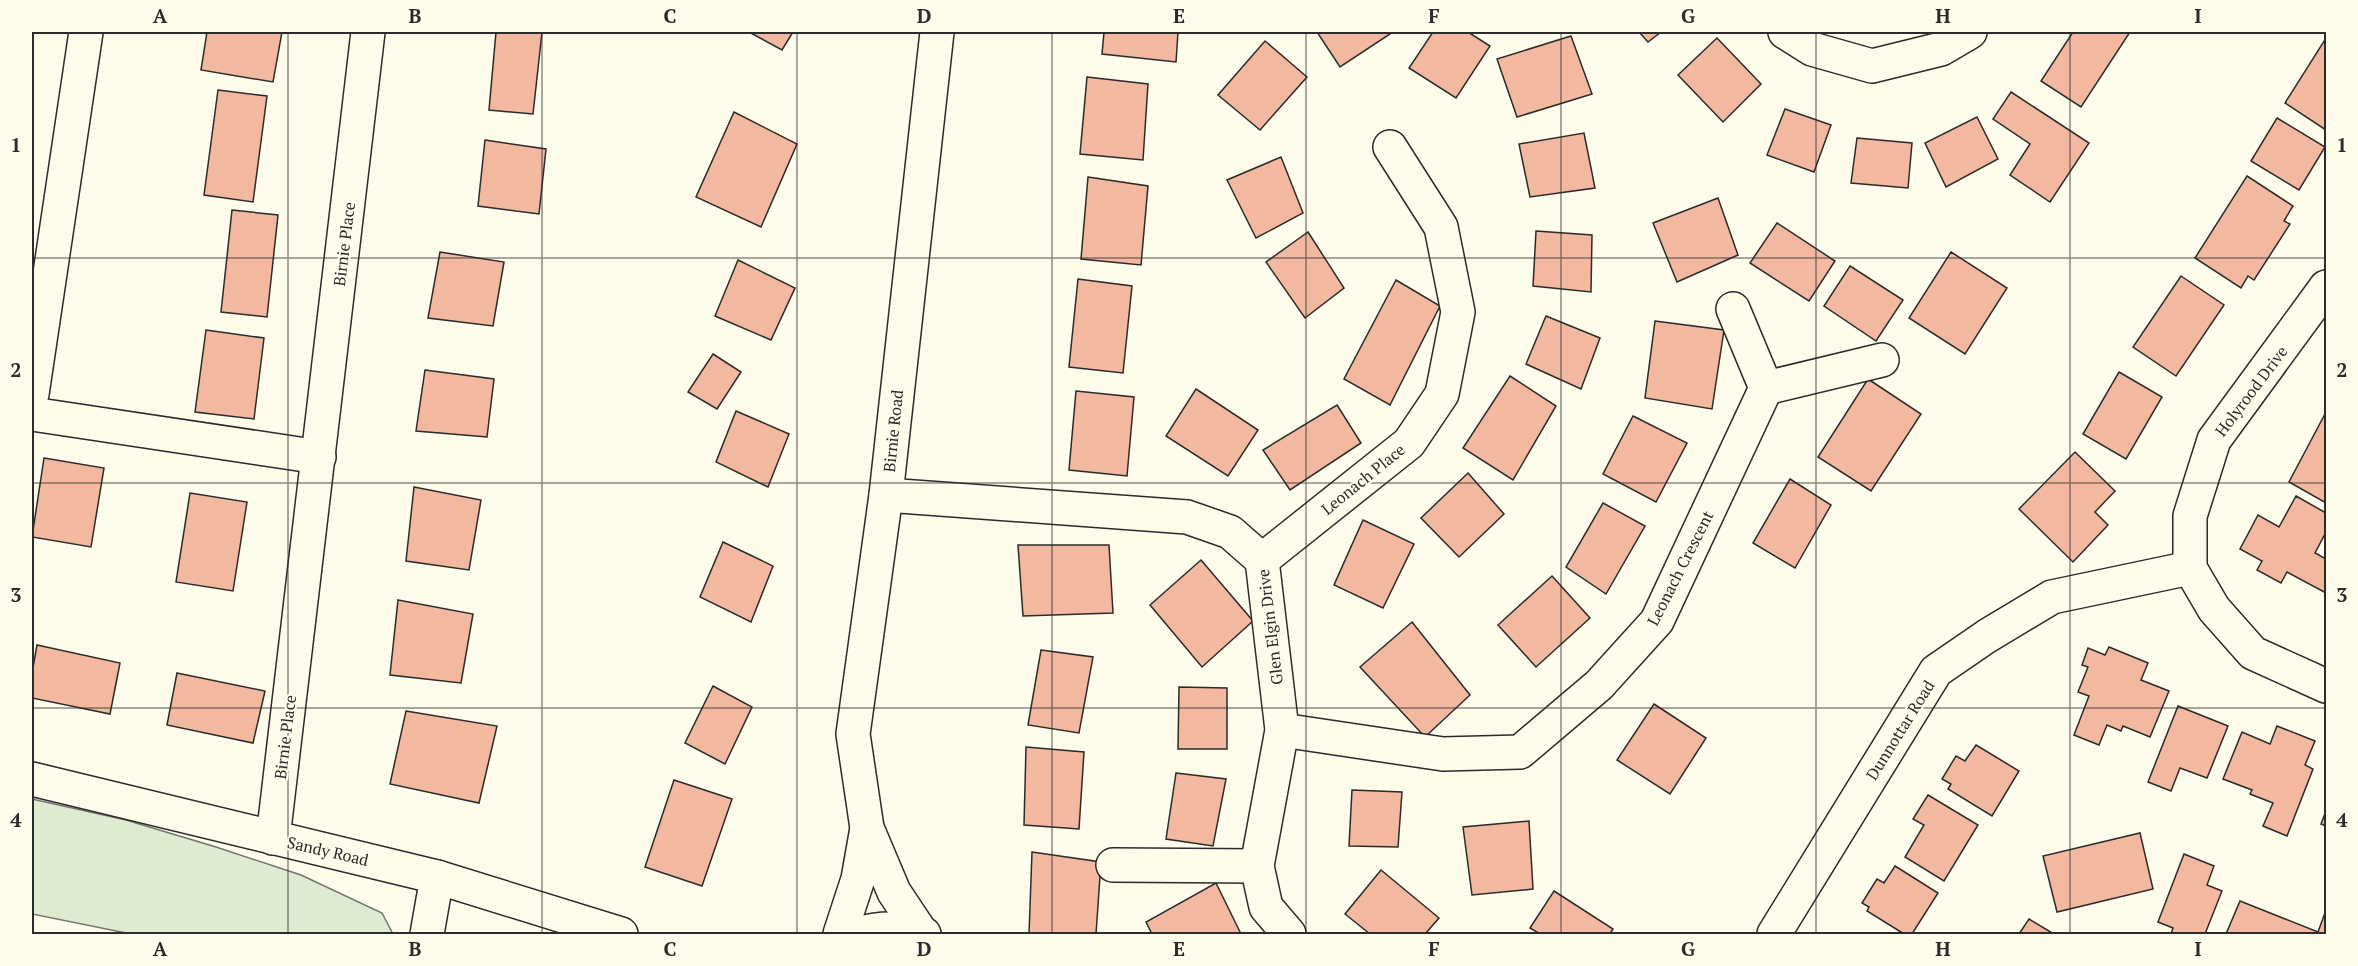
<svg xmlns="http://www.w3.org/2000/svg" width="2358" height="966" font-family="'PT Serif',serif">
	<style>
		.green { fill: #deebd1; stroke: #74746e; stroke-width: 1.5 }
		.building { fill: #f2b8a0; stroke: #2b2b2b; stroke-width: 1.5 }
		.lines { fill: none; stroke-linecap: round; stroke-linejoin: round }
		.minor-casing { stroke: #2b2b2b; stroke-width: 36 }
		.minor { stroke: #fdfbea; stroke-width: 33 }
		.grid { fill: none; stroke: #2b2b2b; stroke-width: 1.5; stroke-opacity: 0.55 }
		.labels { text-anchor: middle; stroke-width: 4.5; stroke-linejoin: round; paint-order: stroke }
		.street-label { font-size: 16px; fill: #2b2b2b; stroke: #fdfbea }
		.neatline { fill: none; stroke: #2b2b2b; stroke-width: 2 }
		.grid-label { font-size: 20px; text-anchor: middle; font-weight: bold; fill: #2b2b2b }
	</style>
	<rect width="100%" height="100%" fill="#fdfbea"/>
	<!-- green -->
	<path class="green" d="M 32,799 L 126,820 L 216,847 L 301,875 L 382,913 L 393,934 L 131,934 L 32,914 Z"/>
	<!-- building -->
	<g class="building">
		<path d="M 207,32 L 282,32 L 273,82 L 201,70 Z"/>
		<path d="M 496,32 L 542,32 L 533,114 L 489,110 Z"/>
		<path d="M 749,32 L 793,32 L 782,50 Z"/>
		<path d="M 1104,32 L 1178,32 L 1176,62 L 1102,54 Z"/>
		<path d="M 1317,32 L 1389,32 L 1390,34 L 1340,67 Z"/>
		<path d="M 1433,32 L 1468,32 L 1490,46 L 1456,98 L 1409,68 Z"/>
		<path d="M 1639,32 L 1661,32 L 1648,42 Z"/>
		<path d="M 2073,32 L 2130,32 L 2081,107 L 2041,81 Z"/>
		<path d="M 1571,36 L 1592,94 L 1517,117 L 1497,59 Z"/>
		<path d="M 1717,38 L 1761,84 L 1723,122 L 1678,75 Z"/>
		<path d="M 2326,38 L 2326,130 L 2285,103 Z"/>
		<path d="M 1265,41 L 1307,77 L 1260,130 L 1218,95 Z"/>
		<path d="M 1087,77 L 1148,84 L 1143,160 L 1080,154 Z"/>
		<path d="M 218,90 L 267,96 L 253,202 L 204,195 Z"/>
		<path d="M 2011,92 L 2089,143 L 2050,202 L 2010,175 L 2030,144 L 1993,119 Z"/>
		<path d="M 1785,109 L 1831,125 L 1814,172 L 1767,155 Z"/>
		<path d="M 734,112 L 797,144 L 761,227 L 696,197 Z"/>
		<path d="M 1977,117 L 1998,159 L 1946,187 L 1925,143 Z"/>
		<path d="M 2277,118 L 2325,147 L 2299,190 L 2251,161 Z"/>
		<path d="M 1584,133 L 1595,188 L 1530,197 L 1519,144 Z"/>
		<path d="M 1857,138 L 1912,143 L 1908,188 L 1851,183 Z"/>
		<path d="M 485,140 L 546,149 L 539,214 L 478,206 Z"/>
		<path d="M 1281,157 L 1303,213 L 1256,238 L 1227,180 Z"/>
		<path d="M 2247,176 L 2293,206 L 2284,221 L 2290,224 L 2254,280 L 2248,276 L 2241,288 L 2195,258 Z"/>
		<path d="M 1088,177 L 1148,186 L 1141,265 L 1081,259 Z"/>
		<path d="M 1718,198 L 1738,255 L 1677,282 L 1653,223 Z"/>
		<path d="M 232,210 L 278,215 L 267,317 L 221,312 Z"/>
		<path d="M 1777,223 L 1835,261 L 1809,301 L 1750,263 Z"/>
		<path d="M 1536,231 L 1592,235 L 1591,292 L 1533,286 Z"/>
		<path d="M 1308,232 L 1344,288 L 1305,318 L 1266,262 Z"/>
		<path d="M 440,252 L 504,262 L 493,326 L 428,318 Z"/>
		<path d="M 1951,252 L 2007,288 L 1965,354 L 1909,318 Z"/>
		<path d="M 738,260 L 795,288 L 771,340 L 715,316 Z"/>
		<path d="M 1850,266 L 1903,300 L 1876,341 L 1824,306 Z"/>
		<path d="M 2181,276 L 2224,305 L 2176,376 L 2133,347 Z"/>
		<path d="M 1078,279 L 1132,286 L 1123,373 L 1069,367 Z"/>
		<path d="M 1396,280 L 1440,306 L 1390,405 L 1344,379 Z"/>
		<path d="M 1546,316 L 1600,338 L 1581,389 L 1526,364 Z"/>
		<path d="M 1655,321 L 1724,330 L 1712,409 L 1645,398 Z"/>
		<path d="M 206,330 L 264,338 L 254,419 L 195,412 Z"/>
		<path d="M 713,354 L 741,372 L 717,409 L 688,392 Z"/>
		<path d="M 425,370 L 494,379 L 487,437 L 416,431 Z"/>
		<path d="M 2119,372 L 2162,397 L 2126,459 L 2083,434 Z"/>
		<path d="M 1510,376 L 1556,406 L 1513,480 L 1463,448 Z"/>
		<path d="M 1868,379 L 1921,414 L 1871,491 L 1818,457 Z"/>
		<path d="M 1196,389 L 1258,430 L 1228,476 L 1166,436 Z"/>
		<path d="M 1076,391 L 1134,397 L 1127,476 L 1069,470 Z"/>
		<path d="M 1337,405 L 1361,443 L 1290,490 L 1263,450 Z"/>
		<path d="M 736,411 L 789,434 L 768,487 L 716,462 Z"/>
		<path d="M 2326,412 L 2326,503 L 2289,482 Z"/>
		<path d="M 1633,416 L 1687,443 L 1656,502 L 1603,474 Z"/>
		<path d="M 2075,452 L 2115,491 L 2095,512 L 2108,525 L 2073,562 L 2019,509 Z"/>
		<path d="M 44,458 L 104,468 L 91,547 L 32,537 Z"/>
		<path d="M 1468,473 L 1504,514 L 1459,557 L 1421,518 Z"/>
		<path d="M 1790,479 L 1831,505 L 1795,568 L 1753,543 Z"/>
		<path d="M 414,487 L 481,500 L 469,570 L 406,561 Z"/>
		<path d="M 190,493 L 247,502 L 233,591 L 176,582 Z"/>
		<path d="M 2296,496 L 2326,513 L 2326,532 L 2315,553 L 2326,559 L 2326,593 L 2287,572 L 2281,583 L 2257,570 L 2262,561 L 2240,549 L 2258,515 L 2279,527 Z"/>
		<path d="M 1603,503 L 1645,526 L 1606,594 L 1566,567 Z"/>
		<path d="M 1363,520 L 1414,544 L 1383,608 L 1334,585 Z"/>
		<path d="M 723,542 L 773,566 L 751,622 L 700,597 Z"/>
		<path d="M 1018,545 L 1109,545 L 1113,613 L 1023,616 Z"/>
		<path d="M 1201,560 L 1253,621 L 1202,667 L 1150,605 Z"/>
		<path d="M 1552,576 L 1590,618 L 1536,667 L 1498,625 Z"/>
		<path d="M 398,600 L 473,614 L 461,683 L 390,675 Z"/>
		<path d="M 1412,622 L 1470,695 L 1425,737 L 1360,667 Z"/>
		<path d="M 37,645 L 120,663 L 110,714 L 32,698 L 32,673 Z"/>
		<path d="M 2109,647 L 2148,663 L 2141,680 L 2169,691 L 2150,737 L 2123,726 L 2121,731 L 2107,725 L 2099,745 L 2074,735 L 2089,696 L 2078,692 L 2088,667 L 2082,665 L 2088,648 L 2105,655 Z"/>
		<path d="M 1041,650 L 1093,657 L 1079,733 L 1028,725 Z"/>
		<path d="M 177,673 L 265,691 L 253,743 L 167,725 Z"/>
		<path d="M 713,686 L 752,707 L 725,764 L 685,743 Z"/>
		<path d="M 1179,687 L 1227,688 L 1227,749 L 1178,749 Z"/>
		<path d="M 1654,704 L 1706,738 L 1670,794 L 1617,760 Z"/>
		<path d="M 2178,706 L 2228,726 L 2207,778 L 2180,768 L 2171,791 L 2148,782 Z"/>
		<path d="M 406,711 L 497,726 L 479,803 L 390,784 Z"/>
		<path d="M 2277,726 L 2315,741 L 2305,765 L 2313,769 L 2287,836 L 2263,826 L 2273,803 L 2250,794 L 2252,790 L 2223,779 L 2242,732 L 2270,744 Z"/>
		<path d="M 1976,745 L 2019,771 L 1992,816 L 1948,789 L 1951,784 L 1942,779 L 1956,756 L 1965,761 Z"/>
		<path d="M 1026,747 L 1084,752 L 1079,829 L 1024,825 Z"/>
		<path d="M 1176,773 L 1226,779 L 1213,846 L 1166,839 Z"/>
		<path d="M 674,780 L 732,799 L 702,886 L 645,867 Z"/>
		<path d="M 1352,790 L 1402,792 L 1398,847 L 1349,846 Z"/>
		<path d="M 1928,795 L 1978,825 L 1944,881 L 1905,857 L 1924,825 L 1913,819 Z"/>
		<path d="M 2326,811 L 2326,826 L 2321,824 Z"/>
		<path d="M 1529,821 L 1533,889 L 1472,895 L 1463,827 Z"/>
		<path d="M 2140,833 L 2153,889 L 2057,912 L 2043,856 Z"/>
		<path d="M 1032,852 L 1101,862 L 1096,934 L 1029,934 Z"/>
		<path d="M 2184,854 L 2214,866 L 2207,885 L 2222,891 L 2205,934 L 2171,934 L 2173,928 L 2158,922 Z"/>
		<path d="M 1895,866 L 1938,893 L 1912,934 L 1904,934 L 1867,911 L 1869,907 L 1862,903 L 1877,879 L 1884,883 Z"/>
		<path d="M 1381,870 L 1439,918 L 1425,934 L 1370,934 L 1345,914 Z"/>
		<path d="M 1216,883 L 1241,934 L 1152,934 L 1146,922 Z"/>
		<path d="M 1554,891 L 1613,929 L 1610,934 L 1540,934 L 1530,928 Z"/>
		<path d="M 2240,901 L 2318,932 L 2326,910 L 2326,934 L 2226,934 Z"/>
		<path d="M 2029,919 L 2054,934 L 2019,934 Z"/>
	</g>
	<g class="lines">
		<defs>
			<g id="minor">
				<path d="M 1785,32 L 1812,49 L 1872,66 L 1941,49 L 1970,32"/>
				<path d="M 2326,287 L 2214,440 L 2190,516 L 2190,568 L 2214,609 L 2253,653 L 2326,686"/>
				<path d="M 1766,388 L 1882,360"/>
				<path d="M 32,394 L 86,32"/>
				<path d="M 32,414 L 319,457"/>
				<path d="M 886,495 L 1187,517 L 1230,532 L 1262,560 L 1282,730 L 1257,866 L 1266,907 L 1289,934"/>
				<path d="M 1262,560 L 1409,443 L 1442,394 L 1458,312 L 1441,227 L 1390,147"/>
				<path d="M 1282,730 L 1443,754 L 1520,752 L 1599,685 L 1657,621 L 1766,388 L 1733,309"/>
				<path d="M 32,779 L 437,877 L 621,934"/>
				<path d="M 273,838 L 368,32"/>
				<path d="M 1113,865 L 1257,866"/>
				<path d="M 427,934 L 437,877"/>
				<path d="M 840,934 L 858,879 L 867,828"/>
				<path d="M 857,934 C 880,927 901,927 924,934"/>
				<path d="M 922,934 L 894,892 L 867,828 L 853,734 L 886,495 L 937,32"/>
				<path d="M 1774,934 L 1936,671 L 1987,636 L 2052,597 L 2190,568"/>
			</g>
		</defs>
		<!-- minor casing -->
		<use href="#minor" class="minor-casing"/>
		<!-- minor -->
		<use href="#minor" class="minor"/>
	</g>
	<!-- grid -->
	<path class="grid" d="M 288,32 L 288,934M 542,32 L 542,934M 797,32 L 797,934M 1052,32 L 1052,934M 1306,32 L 1306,934M 1561,32 L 1561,934M 1816,32 L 1816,934M 2070,32 L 2070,934M 32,258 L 2326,258M 32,483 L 2326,483M 32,708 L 2326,708"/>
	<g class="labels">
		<!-- street labels -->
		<g class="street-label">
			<text transform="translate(344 244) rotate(-83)" y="6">Birnie Place</text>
			<text transform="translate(2251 391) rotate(-53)" y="6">Holyrood Drive</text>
			<text transform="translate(893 431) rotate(-84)" y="6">Birnie Road</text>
			<text transform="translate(1363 479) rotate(-39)" y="6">Leonach Place</text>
			<text transform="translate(1680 568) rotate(-63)" y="6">Leonach Crescent</text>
			<text transform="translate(1270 627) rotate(-97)" y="6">Glen Elgin Drive</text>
			<text transform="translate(1900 730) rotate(-58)" y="6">Dunnottar Road</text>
			<text transform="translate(285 737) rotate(-83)" y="6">Birnie Place</text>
			<text transform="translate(328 851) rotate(13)" y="6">Sandy Road</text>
		</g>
	</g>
	<!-- border -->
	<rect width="2358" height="966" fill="none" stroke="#fdfbea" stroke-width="66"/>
	<rect x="33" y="33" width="2292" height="900" class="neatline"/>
	<g class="grid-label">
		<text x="160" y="23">A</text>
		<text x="415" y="23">B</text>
		<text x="670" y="23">C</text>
		<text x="924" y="23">D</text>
		<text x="1179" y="23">E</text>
		<text x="1434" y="23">F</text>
		<text x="1688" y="23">G</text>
		<text x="1943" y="23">H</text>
		<text x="2198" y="23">I</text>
		<text x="16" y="152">1</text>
		<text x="2342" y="152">1</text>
		<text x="16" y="377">2</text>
		<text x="2342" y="377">2</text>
		<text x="16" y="602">3</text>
		<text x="2342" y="602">3</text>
		<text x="16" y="827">4</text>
		<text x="2342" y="827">4</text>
		<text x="160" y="956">A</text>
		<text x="415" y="956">B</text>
		<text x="670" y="956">C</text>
		<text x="924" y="956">D</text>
		<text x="1179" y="956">E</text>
		<text x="1434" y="956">F</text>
		<text x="1688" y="956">G</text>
		<text x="1943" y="956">H</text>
		<text x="2198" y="956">I</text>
	</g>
</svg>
